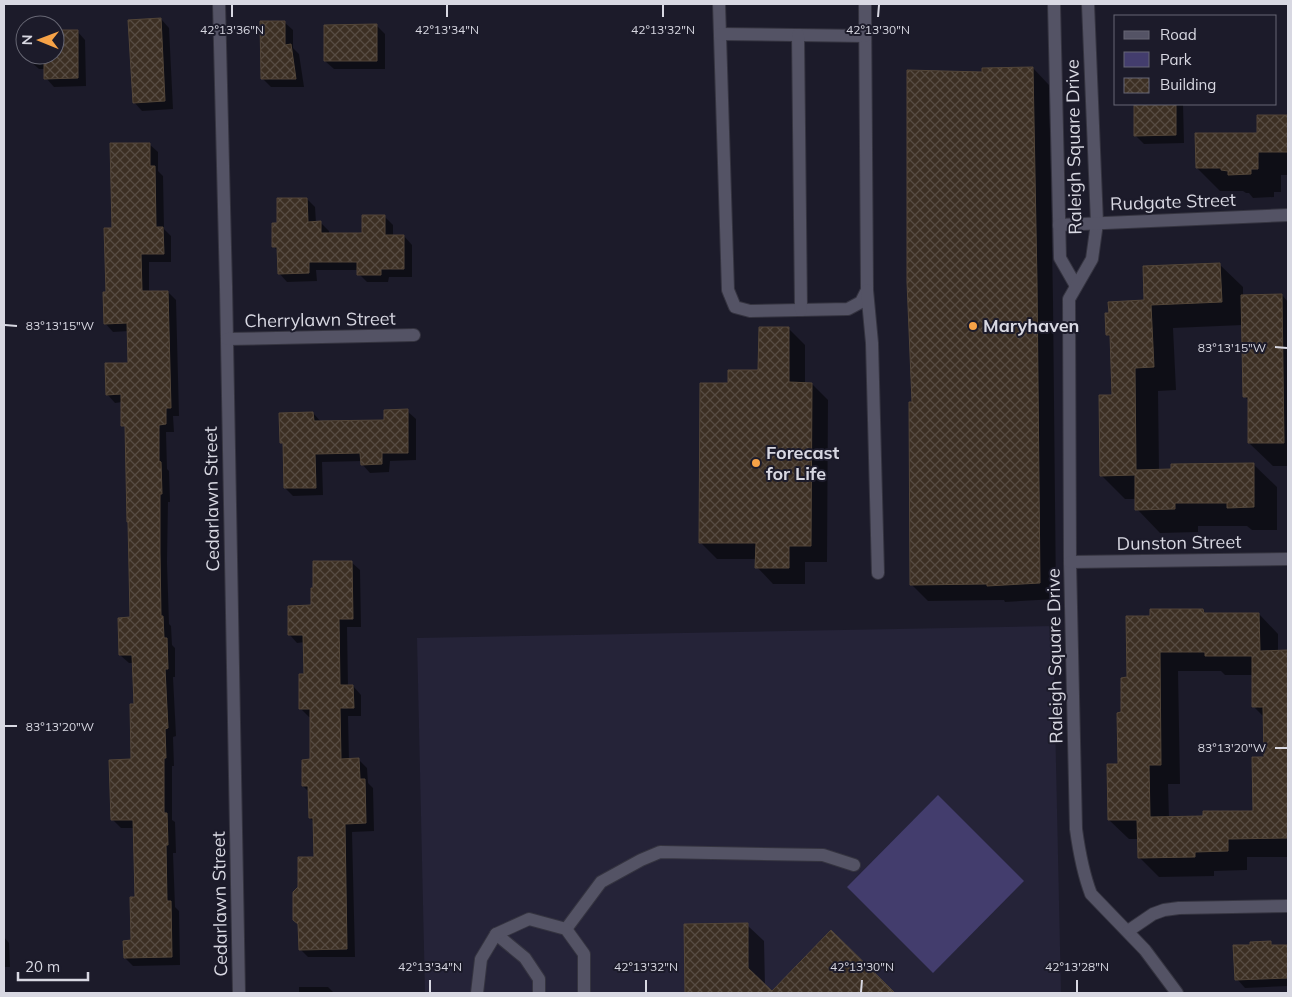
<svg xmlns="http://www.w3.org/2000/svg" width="1292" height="997" font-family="Mulish,sans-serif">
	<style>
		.built { fill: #252338 }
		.green { fill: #433d6d }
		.shadow { fill: #0007; fill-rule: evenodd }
		.building { fill: url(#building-cross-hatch); stroke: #524538; fill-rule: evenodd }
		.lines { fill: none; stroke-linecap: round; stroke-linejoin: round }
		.service-casing { stroke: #353440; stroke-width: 14 }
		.minor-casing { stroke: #353440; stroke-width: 14 }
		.service { stroke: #545365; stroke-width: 12 }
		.minor { stroke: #545365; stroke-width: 12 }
		.ticks { fill: none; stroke: #d8d8e2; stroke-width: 2 }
		.poi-dot { fill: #f6a247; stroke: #1c1b2a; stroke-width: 2 }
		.labels { text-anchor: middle; stroke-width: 4; stroke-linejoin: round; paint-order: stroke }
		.street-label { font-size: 18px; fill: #d8d8e2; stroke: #1c1b2a }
		.poi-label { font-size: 18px; font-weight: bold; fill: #d8d8e2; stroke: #1c1b2a; text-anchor: start }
		.ticks-label { font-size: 12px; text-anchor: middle; fill: #d8d8e2; stroke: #1c1b2a; stroke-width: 4; stroke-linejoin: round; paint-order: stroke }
	</style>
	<defs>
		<pattern id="building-cross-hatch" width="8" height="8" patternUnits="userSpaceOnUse" patternTransform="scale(1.25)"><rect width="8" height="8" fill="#3c2f23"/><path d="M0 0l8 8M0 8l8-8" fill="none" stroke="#574c43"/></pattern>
	</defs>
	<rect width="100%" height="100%" fill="#1c1b2a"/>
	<!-- built -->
	<path class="built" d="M 1053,626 L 1061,993 L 425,993 L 417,638 Z"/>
	<!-- green -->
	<path class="green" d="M 938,795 L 1024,881 L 933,973 L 847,887 Z"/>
	<!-- shadow -->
	<g class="shadow">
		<path d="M 161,19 L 169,28 L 173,109 L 142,111 L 134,102 Z"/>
		<path d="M 284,22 L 293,30 L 293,48 L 299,54 L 304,87 L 271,87 L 263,79 Z"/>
		<path d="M 376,25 L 385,34 L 385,69 L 334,69 L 325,61 Z"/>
		<path d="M 55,31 L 77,31 L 85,40 L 86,86 L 54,87 L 46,78 L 45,69 L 39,69 L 30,61 L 30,55 L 55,55 Z"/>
		<path d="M 1033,68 L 1049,85 L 1053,300 L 1056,599 L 1005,602 L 1004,600 L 928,601 L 911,584 L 913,404 Z"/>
		<path d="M 1135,104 L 1183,104 L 1184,143 L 1144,144 L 1135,135 Z"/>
		<path d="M 1258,116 L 1288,116 L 1288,175 L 1281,175 L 1281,192 L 1274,192 L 1274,197 L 1253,198 L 1249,193 L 1246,193 L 1243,191 L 1220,191 L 1197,168 L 1258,134 Z"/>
		<path d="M 149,144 L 158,152 L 158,171 L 163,176 L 164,229 L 171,236 L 171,262 L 149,262 L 149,293 L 168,292 L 176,300 L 179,416 L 173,416 L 174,432 L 166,432 L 167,469 L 169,471 L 170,502 L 168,502 L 167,562 L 169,624 L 171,626 L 172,645 L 175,648 L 175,677 L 173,677 L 176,736 L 173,737 L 174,766 L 172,766 L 172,820 L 175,822 L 176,853 L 173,853 L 175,907 L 179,911 L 180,965 L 133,966 L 125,958 L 132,942 L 136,898 L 134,828 L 121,828 L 113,820 L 132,760 L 135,706 L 134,663 L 129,663 L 120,655 L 131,619 L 127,429 L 123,425 L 122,402 L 115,403 L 107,394 L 129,364 L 129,331 L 113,332 L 105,323 L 113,229 Z"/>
		<path d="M 307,199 L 315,207 L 316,223 L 321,223 L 329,231 L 329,234 L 364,234 L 385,217 L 393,225 L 393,236 L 404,236 L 412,245 L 412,277 L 389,277 L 388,282 L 367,282 L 359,274 L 359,270 L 316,270 L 317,281 L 287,282 L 279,273 L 279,252 L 274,247 L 278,224 Z"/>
		<path d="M 1219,264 L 1243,287 L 1243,296 L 1282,295 L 1288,302 L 1288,466 L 1273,466 L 1249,443 L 1249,401 L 1244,396 L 1243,325 L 1173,328 L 1176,390 L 1158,391 L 1159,471 L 1253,464 L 1277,487 L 1277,530 L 1252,530 L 1247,526 L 1198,526 L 1198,532 L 1160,533 L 1137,509 L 1136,499 L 1125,499 L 1101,475 L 1114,396 L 1111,339 L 1107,334 L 1146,302 Z"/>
		<path d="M 789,329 L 805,345 L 805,384 L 812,384 L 828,400 L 827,562 L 805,562 L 805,584 L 773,584 L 757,567 L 757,559 L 717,559 L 700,542 L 730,384 L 759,372 Z"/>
		<path d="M 407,411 L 416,419 L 416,460 L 390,461 L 389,472 L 370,473 L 362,464 L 362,461 L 322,462 L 323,495 L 293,496 L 285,488 L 284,445 L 282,443 L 313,413 L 321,422 L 385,421 Z"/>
		<path d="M 351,562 L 360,570 L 361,627 L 347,627 L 348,686 L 353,686 L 361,695 L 361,716 L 348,716 L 349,760 L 359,760 L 367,768 L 368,783 L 373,788 L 374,831 L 352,832 L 355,957 L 308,957 L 300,949 L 299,888 L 316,858 L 315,823 L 310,818 L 309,792 L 303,786 L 311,761 L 311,717 L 309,717 L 301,709 L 305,675 L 305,642 L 297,643 L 289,634 Z"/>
		<path d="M 1203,610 L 1207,614 L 1259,614 L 1278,634 L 1278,652 L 1288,652 L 1288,857 L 1247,857 L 1247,870 L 1214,871 L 1214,876 L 1159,877 L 1139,857 L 1139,839 L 1129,839 L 1109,820 L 1119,765 L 1123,714 L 1128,679 L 1151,617 ZM 1178,671 L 1221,671 L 1225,675 L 1253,675 L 1253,706 L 1265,718 L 1265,758 L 1254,812 L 1204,817 L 1169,818 L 1168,784 L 1180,784 Z"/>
		<path d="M 747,925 L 764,941 L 765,986 L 772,993 L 831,932 L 893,993 L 686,993 L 685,926 Z"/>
		<path d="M 4,937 L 9,943 L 10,967 L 4,967 Z"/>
		<path d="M 1270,943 L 1274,946 L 1288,946 L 1288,986 L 1245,988 L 1237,979 L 1251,946 Z"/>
		<path d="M 299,987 L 328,987 L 334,993 L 299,993 Z"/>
	</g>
	<!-- building -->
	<g class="building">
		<path d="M 161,18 L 165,101 L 133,103 L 128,20 Z"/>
		<path d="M 260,21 L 285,21 L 285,45 L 291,44 L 296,79 L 261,79 Z"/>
		<path d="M 377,24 L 377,61 L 324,61 L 324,25 Z"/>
		<path d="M 55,30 L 78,30 L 78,78 L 44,79 L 44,55 L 55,55 Z"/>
		<path d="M 1033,67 L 1037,282 L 1040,583 L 987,586 L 987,584 L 910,585 L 909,402 L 912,402 L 907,282 L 907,70 L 982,72 L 982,68 Z"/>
		<path d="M 1134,104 L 1176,104 L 1176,135 L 1134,136 Z"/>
		<path d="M 1257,115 L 1288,115 L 1288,152 L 1258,152 L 1258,169 L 1251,169 L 1251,174 L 1228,175 L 1228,171 L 1221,170 L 1221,168 L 1196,168 L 1195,133 L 1257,133 Z"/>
		<path d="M 110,143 L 150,143 L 150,166 L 155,166 L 156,227 L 163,227 L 164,254 L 141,254 L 142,291 L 168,291 L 171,408 L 166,408 L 166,424 L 159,425 L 159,461 L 161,462 L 162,494 L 160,494 L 160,553 L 161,616 L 163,616 L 164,638 L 167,638 L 168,669 L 165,669 L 168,728 L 165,729 L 166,758 L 164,758 L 164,813 L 167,813 L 168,845 L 166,845 L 167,901 L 171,901 L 172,957 L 124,958 L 123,941 L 131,940 L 130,897 L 135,897 L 133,820 L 111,820 L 109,760 L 131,759 L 130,704 L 134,704 L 132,655 L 119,655 L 118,618 L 130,617 L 128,522 L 127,522 L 125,426 L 121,426 L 121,394 L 106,395 L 105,363 L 128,363 L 127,323 L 104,324 L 103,292 L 106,292 L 104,228 L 112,228 Z"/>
		<path d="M 277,198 L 307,198 L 308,222 L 321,221 L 321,233 L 362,233 L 362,215 L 385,215 L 385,235 L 404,235 L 404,269 L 381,269 L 381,275 L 357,275 L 357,262 L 309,262 L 309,273 L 278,274 L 277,247 L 272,247 L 272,223 L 277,223 Z"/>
		<path d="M 1220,263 L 1222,302 L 1151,305 L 1154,367 L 1135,368 L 1136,470 L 1171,469 L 1171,464 L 1254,463 L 1254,507 L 1227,508 L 1227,503 L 1175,503 L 1175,509 L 1135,510 L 1135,475 L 1100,476 L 1099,395 L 1112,395 L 1110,335 L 1106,335 L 1105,313 L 1109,313 L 1108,302 L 1144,300 L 1143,266 Z"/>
		<path d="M 1282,294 L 1284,443 L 1248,443 L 1248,397 L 1243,397 L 1241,295 Z"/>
		<path d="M 759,327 L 789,327 L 789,382 L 812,383 L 811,546 L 789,546 L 789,568 L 755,568 L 756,543 L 699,543 L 700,383 L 728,383 L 728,370 L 758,370 Z"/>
		<path d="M 408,409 L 408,453 L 382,453 L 382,464 L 361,465 L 360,453 L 315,454 L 316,488 L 284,488 L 283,443 L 280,443 L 279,413 L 313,412 L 314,421 L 384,420 L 384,410 Z"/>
		<path d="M 313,561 L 352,561 L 353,619 L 339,619 L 340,685 L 353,685 L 354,708 L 340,708 L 341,759 L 359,758 L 360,779 L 365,779 L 366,823 L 345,824 L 347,949 L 299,950 L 298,924 L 293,920 L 293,892 L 298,887 L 298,857 L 314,857 L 313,818 L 309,818 L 308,786 L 302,786 L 302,760 L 310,759 L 310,709 L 299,709 L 299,674 L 304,674 L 303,635 L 288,635 L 288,606 L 311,605 L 311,588 L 313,588 Z"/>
		<path d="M 1150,609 L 1203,609 L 1204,613 L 1259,613 L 1260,651 L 1288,650 L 1288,838 L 1228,839 L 1228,851 L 1195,852 L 1195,857 L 1138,858 L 1137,820 L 1108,820 L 1107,764 L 1118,764 L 1117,713 L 1121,712 L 1121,678 L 1127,677 L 1126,616 L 1150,616 ZM 1160,652 L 1205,652 L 1205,656 L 1252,656 L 1252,707 L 1263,707 L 1264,757 L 1252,757 L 1253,811 L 1203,811 L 1203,816 L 1150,817 L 1149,765 L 1161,765 Z"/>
		<path d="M 748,923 L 748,968 L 772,991 L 831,930 L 895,993 L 685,993 L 684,924 Z"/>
		<path d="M 1271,941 L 1271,945 L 1288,945 L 1288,978 L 1235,980 L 1233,945 L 1250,945 L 1250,942 Z"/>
	</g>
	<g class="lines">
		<defs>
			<g id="service">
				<path d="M 719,4 L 728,290 L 735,307 L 750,311 L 848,309 L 861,302 L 867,290 L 865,4"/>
				<path d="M 1054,4 L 1060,258 L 1076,286"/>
				<path d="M 1088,4 L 1097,223 L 1092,259 L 1069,299 L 1070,562 L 1076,829 C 1079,851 1083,873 1091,894 L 1145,950 L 1177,993"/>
				<path d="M 720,34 L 865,36"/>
				<path d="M 798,35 L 801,310"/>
				<path d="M 1059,225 L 1288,215"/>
				<path d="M 867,290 L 872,343 L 878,573"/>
				<path d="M 1070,562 L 1288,559"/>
				<path d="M 566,929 L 601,882 L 641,860 L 660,852 L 823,855 L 854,865"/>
				<path d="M 1128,931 L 1153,914 L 1164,910 L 1179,908 L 1288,906"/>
				<path d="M 496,934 L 525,958 L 539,979 L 539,993"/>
				<path d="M 477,993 L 481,959 L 496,934 L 529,919 L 566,929 L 584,954 L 584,993"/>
			</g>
			<g id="minor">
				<path d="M 219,4 L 226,287 L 239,993"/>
				<path d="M 227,339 L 414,335"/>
			</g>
		</defs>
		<!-- service casing -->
		<use href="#service" class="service-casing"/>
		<!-- minor casing -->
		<use href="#minor" class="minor-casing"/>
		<!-- service -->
		<use href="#service" class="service"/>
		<!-- minor -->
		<use href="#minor" class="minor"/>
	</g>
	<!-- ticks -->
	<path class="ticks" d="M 232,17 L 232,5M 447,17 L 447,5M 663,17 L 663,5M 878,17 L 879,5M 5,325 L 17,326M 1275,347 L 1287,348M 5,726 L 17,726M 1275,748 L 1287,748M 430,992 L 430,980M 646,992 L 646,980M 861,992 L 862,980M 1077,992 L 1077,980"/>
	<!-- markers -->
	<g class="poi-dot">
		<circle cx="973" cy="326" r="5"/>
		<circle cx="756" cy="463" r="5"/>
	</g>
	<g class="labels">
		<!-- street labels -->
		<g class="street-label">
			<text transform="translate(1074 147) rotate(-91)" y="6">Raleigh Square Drive</text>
			<text transform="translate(1173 202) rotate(-2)" y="6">Rudgate Street</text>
			<text transform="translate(320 320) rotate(-1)" y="6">Cherrylawn Street</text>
			<text transform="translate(212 499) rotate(-91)" y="6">Cedarlawn Street</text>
			<text transform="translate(1179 543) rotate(-1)" y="6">Dunston Street</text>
			<text transform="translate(1055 656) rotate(-91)" y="6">Raleigh Square Drive</text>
			<text transform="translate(220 904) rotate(-91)" y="6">Cedarlawn Street</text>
		</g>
		<!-- poi labels -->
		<g class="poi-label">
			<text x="983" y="332">Maryhaven</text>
			<text x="766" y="459">Forecast<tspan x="766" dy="21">for Life</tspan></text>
		</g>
	</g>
	<g class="ticks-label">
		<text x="232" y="34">42°13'36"N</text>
		<text x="447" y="34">42°13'34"N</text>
		<text x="663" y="34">42°13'32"N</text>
		<text x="878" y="34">42°13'30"N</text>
		<text x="60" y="330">83°13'15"W</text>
		<text x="1232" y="352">83°13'15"W</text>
		<text x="60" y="731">83°13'20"W</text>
		<text x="1232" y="752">83°13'20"W</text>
		<text x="430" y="971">42°13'34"N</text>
		<text x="646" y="971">42°13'32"N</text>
		<text x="862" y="971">42°13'30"N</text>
		<text x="1077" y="971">42°13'28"N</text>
	</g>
	<!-- border -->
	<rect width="1292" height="997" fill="none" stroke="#d8d8e2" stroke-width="10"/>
	<!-- legend -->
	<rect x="1114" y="15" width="162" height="90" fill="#1c1b2a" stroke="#676774"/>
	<rect x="1124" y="31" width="25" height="8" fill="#545365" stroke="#676774"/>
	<text x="1160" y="40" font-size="15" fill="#d8d8e2">Road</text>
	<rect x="1124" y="52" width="25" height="15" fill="#433d6d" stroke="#676774"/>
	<text x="1160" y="65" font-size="15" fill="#d8d8e2">Park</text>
	<rect x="1124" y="78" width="25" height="15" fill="url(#building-cross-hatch)" stroke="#676774"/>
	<text x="1160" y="90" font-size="15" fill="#d8d8e2">Building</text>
	<!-- north arrow -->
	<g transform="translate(40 40) rotate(271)"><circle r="24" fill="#1c1b2a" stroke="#676774"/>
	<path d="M0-4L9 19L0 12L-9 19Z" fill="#f6a247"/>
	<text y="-8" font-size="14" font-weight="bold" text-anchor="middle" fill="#d8d8e2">N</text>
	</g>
	<!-- scale -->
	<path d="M18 972v8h70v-8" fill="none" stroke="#d8d8e2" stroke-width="2.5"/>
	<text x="25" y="972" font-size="15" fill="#d8d8e2" stroke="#1c1b2a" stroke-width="4" paint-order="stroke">20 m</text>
</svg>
